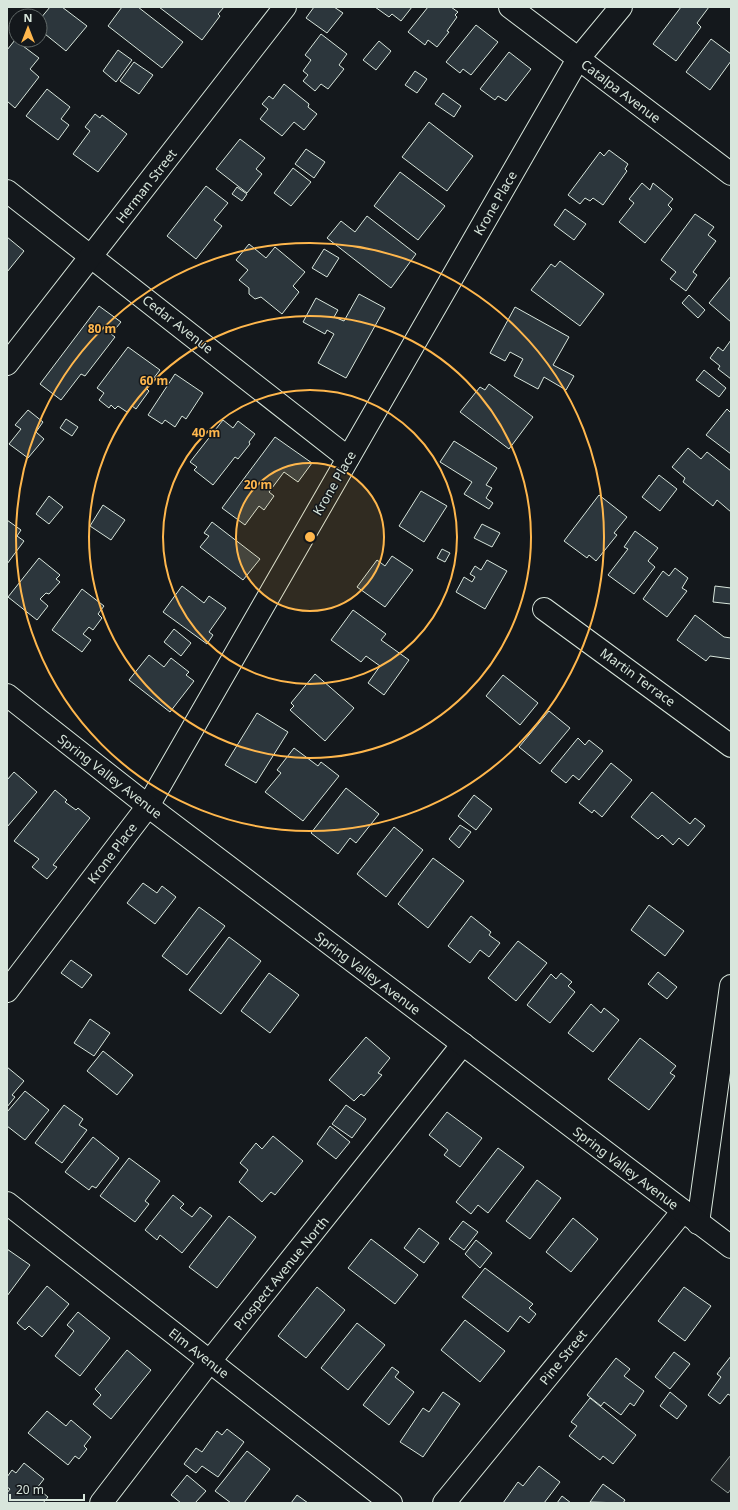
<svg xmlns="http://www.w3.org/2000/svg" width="738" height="1510" font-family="'Noto Sans',sans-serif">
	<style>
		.parking { fill: #24282b; stroke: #939e99 }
		.building { fill: #2c363c; stroke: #d8e6dc }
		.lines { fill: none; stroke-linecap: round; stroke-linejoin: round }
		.minor-casing { stroke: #d8e6dc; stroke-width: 24 }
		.tertiary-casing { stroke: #d8e6dc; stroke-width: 24 }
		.minor { stroke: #14181c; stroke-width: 22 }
		.tertiary { stroke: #14181c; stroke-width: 22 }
		.ring { fill: none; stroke: #ffb74d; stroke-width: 2 }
		.labels { text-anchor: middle; stroke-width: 3; stroke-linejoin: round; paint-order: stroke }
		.street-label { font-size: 13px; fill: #d8e6dc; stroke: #14181c }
		.centre { fill: #ffb74d; stroke: #14181c; stroke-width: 2 }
		.ring-label { font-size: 12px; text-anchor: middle; font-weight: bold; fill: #ffb74d; stroke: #14181c; stroke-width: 3; stroke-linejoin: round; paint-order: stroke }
	</style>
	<rect width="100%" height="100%" fill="#14181c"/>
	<!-- parking -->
	<path class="parking" d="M 731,1455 L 731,1489 L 728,1493 L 711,1480 Z"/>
	<!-- building -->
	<g class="building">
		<path d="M 50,7 L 62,7 L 87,26 L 66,51 L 40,30 L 40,19 Z"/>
		<path d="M 122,7 L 138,7 L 183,42 L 162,68 L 108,26 Z"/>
		<path d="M 159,7 L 224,7 L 218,14 L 220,16 L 202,40 Z"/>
		<path d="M 314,7 L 334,7 L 343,13 L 327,33 L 306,18 Z"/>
		<path d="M 375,7 L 412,7 L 401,21 L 392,14 L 389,17 Z"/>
		<path d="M 428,7 L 451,7 L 458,12 L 455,15 L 457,17 L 447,31 L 449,32 L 437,47 L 428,40 L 425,45 L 408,32 Z"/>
		<path d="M 681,7 L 709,7 L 697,23 L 701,27 L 676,61 L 653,44 Z"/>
		<path d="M 476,25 L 498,42 L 471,75 L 463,69 L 460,73 L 446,62 Z"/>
		<path d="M 321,34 L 347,54 L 339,65 L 344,69 L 328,89 L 321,84 L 315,91 L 303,81 L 308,75 L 303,71 L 311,60 L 305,55 Z"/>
		<path d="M 711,39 L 731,54 L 731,61 L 710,90 L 686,72 Z"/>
		<path d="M 15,40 L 39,58 L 30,69 L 39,77 L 15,108 L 7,101 L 7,50 Z"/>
		<path d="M 379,41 L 391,51 L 376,70 L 363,60 Z"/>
		<path d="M 118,50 L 132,60 L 116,82 L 103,71 Z"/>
		<path d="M 509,52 L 531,69 L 506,101 L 498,96 L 495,100 L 480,89 Z"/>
		<path d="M 134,62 L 153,75 L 139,94 L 120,81 Z"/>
		<path d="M 415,71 L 427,79 L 417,93 L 405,85 Z"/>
		<path d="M 284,84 L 309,104 L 308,107 L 317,114 L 304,130 L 294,122 L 282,136 L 260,119 L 268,109 L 262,104 L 269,96 L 273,99 Z"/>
		<path d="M 47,89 L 70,107 L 61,119 L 69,125 L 58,140 L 26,116 Z"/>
		<path d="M 443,93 L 461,106 L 454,117 L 435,104 Z"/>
		<path d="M 95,114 L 100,118 L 102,115 L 127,134 L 98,172 L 73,154 L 90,131 L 85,127 Z"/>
		<path d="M 429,122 L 473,156 L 447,191 L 402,157 Z"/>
		<path d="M 240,139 L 265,158 L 256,169 L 262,174 L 247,193 L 216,169 Z"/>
		<path d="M 306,149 L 325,162 L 314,178 L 295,164 Z"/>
		<path d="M 609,150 L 628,164 L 625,169 L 627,171 L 603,205 L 593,198 L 590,201 L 585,198 L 580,204 L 568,195 L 600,152 L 604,156 Z"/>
		<path d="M 293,168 L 311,182 L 291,206 L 274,193 Z"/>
		<path d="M 400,172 L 445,206 L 418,240 L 374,206 Z"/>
		<path d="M 642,183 L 650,190 L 653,183 L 673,199 L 668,205 L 672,209 L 645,243 L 619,222 L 634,203 L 629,199 Z"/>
		<path d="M 206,186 L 228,203 L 214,220 L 222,226 L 196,259 L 167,236 Z"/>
		<path d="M 237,187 L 247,194 L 242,201 L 232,194 Z"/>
		<path d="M 565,209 L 586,224 L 574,240 L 554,225 Z"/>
		<path d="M 695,214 L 714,227 L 708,235 L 716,241 L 693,272 L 697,275 L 686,291 L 670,279 L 676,272 L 661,260 Z"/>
		<path d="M 367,216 L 416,254 L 391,288 L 327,238 L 341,221 L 355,232 Z"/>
		<path d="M 7,237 L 24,251 L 7,272 Z"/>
		<path d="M 249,244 L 266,258 L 275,247 L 305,272 L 293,286 L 299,292 L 282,314 L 261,297 L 255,299 L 249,294 L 249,288 L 239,280 L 248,270 L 236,260 Z"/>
		<path d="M 324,249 L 339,258 L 327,277 L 312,268 Z"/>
		<path d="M 560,261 L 604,294 L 580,326 L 531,290 L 551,264 L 555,267 Z"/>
		<path d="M 731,276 L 731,322 L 709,303 Z"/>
		<path d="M 359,294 L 385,308 L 346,378 L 318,363 L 334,334 L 327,330 L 325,334 L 303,322 L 316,298 L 338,310 L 334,317 L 344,321 Z"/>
		<path d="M 689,295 L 705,310 L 698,318 L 682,303 Z"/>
		<path d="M 99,306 L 121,322 L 111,334 L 115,337 L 85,376 L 81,374 L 61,400 L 40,384 Z"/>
		<path d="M 515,307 L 569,337 L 553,365 L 574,376 L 566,390 L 544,377 L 538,389 L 514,376 L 523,359 L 510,352 L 505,361 L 490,353 Z"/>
		<path d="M 731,340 L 731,379 L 718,369 L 720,366 L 710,358 L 718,347 L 723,351 Z"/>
		<path d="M 128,347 L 160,370 L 146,388 L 149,391 L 136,409 L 132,406 L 127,412 L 118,406 L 115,409 L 111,405 L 109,408 L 99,400 L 104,393 L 97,388 Z"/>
		<path d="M 704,370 L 726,388 L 719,397 L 696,380 Z"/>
		<path d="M 175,374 L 203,393 L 186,419 L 182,416 L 175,427 L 165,420 L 162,424 L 148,415 Z"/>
		<path d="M 489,384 L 533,417 L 509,449 L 460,412 L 480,387 L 485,390 Z"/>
		<path d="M 727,409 L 731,413 L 731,454 L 706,435 Z"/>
		<path d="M 28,410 L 43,422 L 36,432 L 44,439 L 28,458 L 9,444 L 21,429 L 15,425 Z"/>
		<path d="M 66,419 L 78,427 L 72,436 L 60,428 Z"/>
		<path d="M 223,420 L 233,428 L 238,421 L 255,434 L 249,442 L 250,444 L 238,459 L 235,457 L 213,485 L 194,470 L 197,467 L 190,462 Z"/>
		<path d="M 275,437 L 312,463 L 298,482 L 284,472 L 269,492 L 274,496 L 264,510 L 259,506 L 245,525 L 222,508 Z"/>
		<path d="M 454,441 L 497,468 L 486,485 L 492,488 L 486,498 L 493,503 L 489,509 L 464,494 L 472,482 L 440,462 Z"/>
		<path d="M 688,448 L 701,459 L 707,452 L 731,471 L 731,512 L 717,500 L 713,506 L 683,482 L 685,478 L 672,467 Z"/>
		<path d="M 659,475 L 677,489 L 660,511 L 642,497 Z"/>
		<path d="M 421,491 L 447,506 L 424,542 L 399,526 Z"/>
		<path d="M 599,495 L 627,517 L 614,533 L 617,535 L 596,561 L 589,555 L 587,558 L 564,541 Z"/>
		<path d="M 49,496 L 63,507 L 49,524 L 36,514 Z"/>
		<path d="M 103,505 L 125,520 L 111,540 L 90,526 Z"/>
		<path d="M 7,520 L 21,530 L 17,536 L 24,541 L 7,564 Z"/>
		<path d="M 212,522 L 260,559 L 243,580 L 200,547 L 209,536 L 204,533 Z"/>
		<path d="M 482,524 L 500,533 L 492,547 L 474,538 Z"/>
		<path d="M 635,531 L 658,548 L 648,561 L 655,567 L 634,594 L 608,575 L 628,549 L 624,547 Z"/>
		<path d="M 442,549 L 450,553 L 445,562 L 437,558 Z"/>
		<path d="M 392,556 L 413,570 L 385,607 L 357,587 L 377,560 L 385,566 Z"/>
		<path d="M 39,558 L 60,575 L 56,579 L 60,582 L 49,594 L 46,593 L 40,599 L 48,606 L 37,620 L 8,597 Z"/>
		<path d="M 487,560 L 507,571 L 485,609 L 456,592 L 464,577 L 472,582 L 475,577 L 470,574 L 475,566 L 481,570 Z"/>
		<path d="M 675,568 L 688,578 L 682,588 L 687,591 L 667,617 L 643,599 L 663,571 L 669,576 Z"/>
		<path d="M 182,586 L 204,603 L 209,596 L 226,608 L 209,632 L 213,635 L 207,644 L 163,612 Z"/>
		<path d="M 715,586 L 731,588 L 731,604 L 713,602 Z"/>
		<path d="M 82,589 L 104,606 L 98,614 L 102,618 L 93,630 L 89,627 L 83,634 L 91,640 L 82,652 L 52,630 Z"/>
		<path d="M 353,610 L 386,634 L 381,640 L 409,660 L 384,695 L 368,683 L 380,666 L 366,656 L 361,662 L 331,640 Z"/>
		<path d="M 695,615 L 724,637 L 731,638 L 731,659 L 710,656 L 706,661 L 677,640 Z"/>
		<path d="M 174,629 L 191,643 L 181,656 L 164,642 Z"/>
		<path d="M 149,655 L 164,667 L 171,658 L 189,672 L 186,675 L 194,681 L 170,712 L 129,680 Z"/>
		<path d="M 315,674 L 354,708 L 325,741 L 290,710 L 294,706 L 291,703 Z"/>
		<path d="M 503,675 L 538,703 L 520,725 L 486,696 Z"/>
		<path d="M 549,711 L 570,728 L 540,764 L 519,747 Z"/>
		<path d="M 257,713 L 288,732 L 256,783 L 225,765 Z"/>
		<path d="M 578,738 L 585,745 L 589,740 L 603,751 L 579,780 L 573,775 L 566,783 L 551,771 Z"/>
		<path d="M 294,748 L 318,766 L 321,762 L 339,776 L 303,821 L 265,792 L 281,773 L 277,770 Z"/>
		<path d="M 611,763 L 632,780 L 602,817 L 594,810 L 592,813 L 579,803 Z"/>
		<path d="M 14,772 L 37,792 L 7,827 L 7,780 Z"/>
		<path d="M 346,788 L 379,814 L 356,843 L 350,838 L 338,854 L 311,833 Z"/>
		<path d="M 55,790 L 67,800 L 65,802 L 76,810 L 78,808 L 90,818 L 53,865 L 57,867 L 47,879 L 32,867 L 39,859 L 14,841 Z"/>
		<path d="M 652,792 L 690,824 L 695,818 L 705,826 L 688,846 L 679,838 L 673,845 L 662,835 L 658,839 L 631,817 Z"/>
		<path d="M 474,795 L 492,809 L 476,830 L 458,816 Z"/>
		<path d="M 460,825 L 471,832 L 459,848 L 449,839 Z"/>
		<path d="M 394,827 L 423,850 L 386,897 L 357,874 Z"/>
		<path d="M 433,858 L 464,881 L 428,928 L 398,904 Z"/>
		<path d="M 143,883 L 157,893 L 162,886 L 176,897 L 155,924 L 127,903 Z"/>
		<path d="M 649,905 L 684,931 L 665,956 L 631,930 Z"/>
		<path d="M 199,907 L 225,926 L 187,975 L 162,956 Z"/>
		<path d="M 471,916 L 491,932 L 489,935 L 500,943 L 489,957 L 480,950 L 470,963 L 448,946 Z"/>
		<path d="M 229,937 L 261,961 L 221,1014 L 189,990 Z"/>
		<path d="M 518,941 L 547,963 L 516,1001 L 488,978 Z"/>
		<path d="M 71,960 L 92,975 L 82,988 L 61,973 Z"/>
		<path d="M 658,972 L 677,987 L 667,999 L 648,984 Z"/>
		<path d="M 269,973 L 299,995 L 270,1033 L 241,1011 Z"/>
		<path d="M 561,973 L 572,982 L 568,986 L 575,992 L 550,1023 L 527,1005 L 551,974 L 556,979 Z"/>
		<path d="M 591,1004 L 601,1013 L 604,1008 L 619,1020 L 593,1052 L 568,1033 Z"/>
		<path d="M 90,1019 L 110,1033 L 94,1056 L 74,1043 Z"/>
		<path d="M 366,1037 L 390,1058 L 378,1073 L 382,1075 L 364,1096 L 361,1094 L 354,1101 L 329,1080 Z"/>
		<path d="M 640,1038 L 676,1066 L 670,1073 L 675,1076 L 649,1110 L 608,1079 Z"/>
		<path d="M 103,1051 L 133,1075 L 117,1095 L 87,1071 Z"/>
		<path d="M 7,1067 L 24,1081 L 12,1095 L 15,1097 L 7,1107 Z"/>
		<path d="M 25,1091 L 49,1110 L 25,1140 L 7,1126 L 7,1112 Z"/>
		<path d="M 64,1105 L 83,1119 L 79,1125 L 87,1130 L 62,1163 L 35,1143 Z"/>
		<path d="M 346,1105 L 366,1119 L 352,1138 L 332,1124 Z"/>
		<path d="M 447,1112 L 482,1138 L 460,1167 L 444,1155 L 448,1150 L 429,1135 Z"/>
		<path d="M 330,1126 L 350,1142 L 336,1159 L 317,1144 Z"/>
		<path d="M 273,1136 L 303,1161 L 275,1195 L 271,1192 L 262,1202 L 239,1182 L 248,1170 L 240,1163 L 256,1143 L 262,1149 Z"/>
		<path d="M 93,1137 L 119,1158 L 96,1188 L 92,1186 L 89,1190 L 65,1172 Z"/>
		<path d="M 498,1148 L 524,1167 L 488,1213 L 478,1205 L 471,1214 L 456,1202 Z"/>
		<path d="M 129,1158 L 160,1181 L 145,1201 L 149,1204 L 135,1222 L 100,1196 Z"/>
		<path d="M 537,1180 L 561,1198 L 530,1239 L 506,1221 Z"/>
		<path d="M 173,1195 L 184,1204 L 180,1208 L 192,1217 L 200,1207 L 212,1216 L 182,1253 L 160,1235 L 157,1240 L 145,1230 Z"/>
		<path d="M 229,1216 L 256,1237 L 217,1288 L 189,1267 Z"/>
		<path d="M 573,1218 L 598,1239 L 571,1272 L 546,1252 Z"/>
		<path d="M 463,1221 L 478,1232 L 464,1250 L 449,1239 Z"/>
		<path d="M 419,1228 L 439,1243 L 424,1263 L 404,1248 Z"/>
		<path d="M 371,1239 L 418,1275 L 395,1304 L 348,1268 Z"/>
		<path d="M 476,1240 L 492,1253 L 480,1268 L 465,1254 Z"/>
		<path d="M 7,1249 L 30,1265 L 7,1296 Z"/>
		<path d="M 485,1268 L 533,1304 L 529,1308 L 536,1314 L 529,1323 L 520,1316 L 508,1332 L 462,1297 Z"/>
		<path d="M 47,1286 L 69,1304 L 42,1337 L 29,1326 L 25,1330 L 17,1323 Z"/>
		<path d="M 317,1287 L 345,1310 L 306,1358 L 278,1336 Z"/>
		<path d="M 684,1287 L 711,1306 L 685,1341 L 658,1321 Z"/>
		<path d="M 78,1312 L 110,1338 L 80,1376 L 55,1356 L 74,1331 L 67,1325 Z"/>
		<path d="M 465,1320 L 505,1351 L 480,1382 L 441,1350 Z"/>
		<path d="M 357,1323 L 385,1345 L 348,1390 L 321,1368 Z"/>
		<path d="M 127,1350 L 151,1370 L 111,1419 L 93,1404 L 101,1395 L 95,1389 Z"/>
		<path d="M 674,1352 L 690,1364 L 670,1389 L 655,1377 Z"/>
		<path d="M 731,1356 L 731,1396 L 728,1394 L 720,1404 L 708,1395 L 721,1377 L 717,1374 Z"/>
		<path d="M 616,1358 L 630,1369 L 624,1376 L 644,1391 L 634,1406 L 630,1403 L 621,1415 L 604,1402 L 601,1406 L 587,1395 Z"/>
		<path d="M 392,1367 L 399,1372 L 395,1377 L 414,1392 L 389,1425 L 363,1405 Z"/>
		<path d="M 443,1392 L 460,1404 L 423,1457 L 400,1442 L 423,1408 L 429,1412 Z"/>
		<path d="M 670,1392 L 687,1406 L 677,1419 L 660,1406 Z"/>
		<path d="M 590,1398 L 636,1435 L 613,1464 L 603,1456 L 600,1460 L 569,1436 L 577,1426 L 571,1422 Z"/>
		<path d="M 47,1411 L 66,1426 L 71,1420 L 91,1437 L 84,1446 L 87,1449 L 79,1459 L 75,1456 L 68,1465 L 28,1433 Z"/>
		<path d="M 227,1429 L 244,1442 L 218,1477 L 202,1466 L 196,1473 L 184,1464 L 196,1448 L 202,1452 L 217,1431 L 222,1435 Z"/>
		<path d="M 247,1451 L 270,1469 L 244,1503 L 231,1503 L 215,1491 Z"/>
		<path d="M 24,1463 L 44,1479 L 37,1488 L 48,1497 L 43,1503 L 7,1503 L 7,1493 L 10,1489 L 7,1487 L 7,1477 L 12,1470 L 16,1473 Z"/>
		<path d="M 539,1466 L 560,1482 L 544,1503 L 503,1503 L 518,1482 L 523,1486 Z"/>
		<path d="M 187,1475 L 206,1491 L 195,1503 L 181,1503 L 171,1495 Z"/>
		<path d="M 603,1484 L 625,1500 L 623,1503 L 590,1502 Z"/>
		<path d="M 297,1495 L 308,1503 L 291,1503 Z"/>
		<path d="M 562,1496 L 571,1503 L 557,1503 Z"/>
	</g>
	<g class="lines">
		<defs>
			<g id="minor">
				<path d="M 510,7 L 731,174"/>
				<path d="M 7,191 L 348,458"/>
				<path d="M 7,364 L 285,7"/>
				<path d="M 544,609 L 731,746"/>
				<path d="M 7,991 L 148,806 L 578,59 L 621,7"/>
				<path d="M 7,1203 L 391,1503"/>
				<path d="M 698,1223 L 731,986"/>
				<path d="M 101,1503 L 210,1361 L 463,1044"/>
				<path d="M 444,1503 L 683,1211"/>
			</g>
			<path id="tertiary" d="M 7,695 L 148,806 L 731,1247"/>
		</defs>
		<!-- minor casing -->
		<use href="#minor" class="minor-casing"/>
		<!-- tertiary casing -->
		<use href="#tertiary" class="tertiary-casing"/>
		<!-- minor -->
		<use href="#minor" class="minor"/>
		<!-- tertiary -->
		<use href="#tertiary" class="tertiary"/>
	</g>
	<!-- distance rings -->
	<circle cx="310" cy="537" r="74" fill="#ffb74d" fill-opacity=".12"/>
	<g class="ring">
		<circle cx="310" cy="537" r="74"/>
		<circle cx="310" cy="537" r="147"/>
		<circle cx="310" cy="537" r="221"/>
		<circle cx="310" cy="537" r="294"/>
	</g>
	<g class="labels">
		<!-- street labels -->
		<g class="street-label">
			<text transform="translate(621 91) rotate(37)" y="5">Catalpa Avenue</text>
			<text transform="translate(146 186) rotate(-52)" y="5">Herman Street</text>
			<text transform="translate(495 203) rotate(-60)" y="5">Krone Place</text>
			<text transform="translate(178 324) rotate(38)" y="5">Cedar Avenue</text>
			<text transform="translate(334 483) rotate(-60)" y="5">Krone Place</text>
			<text transform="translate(638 677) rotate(36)" y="5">Martin Terrace</text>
			<text transform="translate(110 776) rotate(38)" y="5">Spring Valley Avenue</text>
			<text transform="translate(112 853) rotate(-53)" y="5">Krone Place</text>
			<text transform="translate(368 973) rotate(37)" y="5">Spring Valley Avenue</text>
			<text transform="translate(626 1168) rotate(37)" y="5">Spring Valley Avenue</text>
			<text transform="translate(281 1273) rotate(-51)" y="5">Prospect Avenue North</text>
			<text transform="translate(199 1353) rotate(38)" y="5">Elm Avenue</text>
			<text transform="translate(563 1357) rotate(-51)" y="5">Pine Street</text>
		</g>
	</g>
	<circle cx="310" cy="537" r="6" class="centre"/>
	<g class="ring-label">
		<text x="102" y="333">80 m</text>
		<text x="154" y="385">60 m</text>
		<text x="206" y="437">40 m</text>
		<text x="258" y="489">20 m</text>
	</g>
	<!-- border -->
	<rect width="738" height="1510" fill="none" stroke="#d8e6dc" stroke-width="16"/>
	<!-- north arrow -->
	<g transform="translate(28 28)"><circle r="19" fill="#14181c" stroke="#626a69"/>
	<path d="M0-3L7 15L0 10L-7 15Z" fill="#ffb74d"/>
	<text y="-6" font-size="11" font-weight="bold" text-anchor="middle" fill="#d8e6dc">N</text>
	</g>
	<!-- scale -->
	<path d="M10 1494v6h74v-6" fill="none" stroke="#d8e6dc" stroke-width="2"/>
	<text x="16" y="1494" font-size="12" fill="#d8e6dc" stroke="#14181c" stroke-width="3" paint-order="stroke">20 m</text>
</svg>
